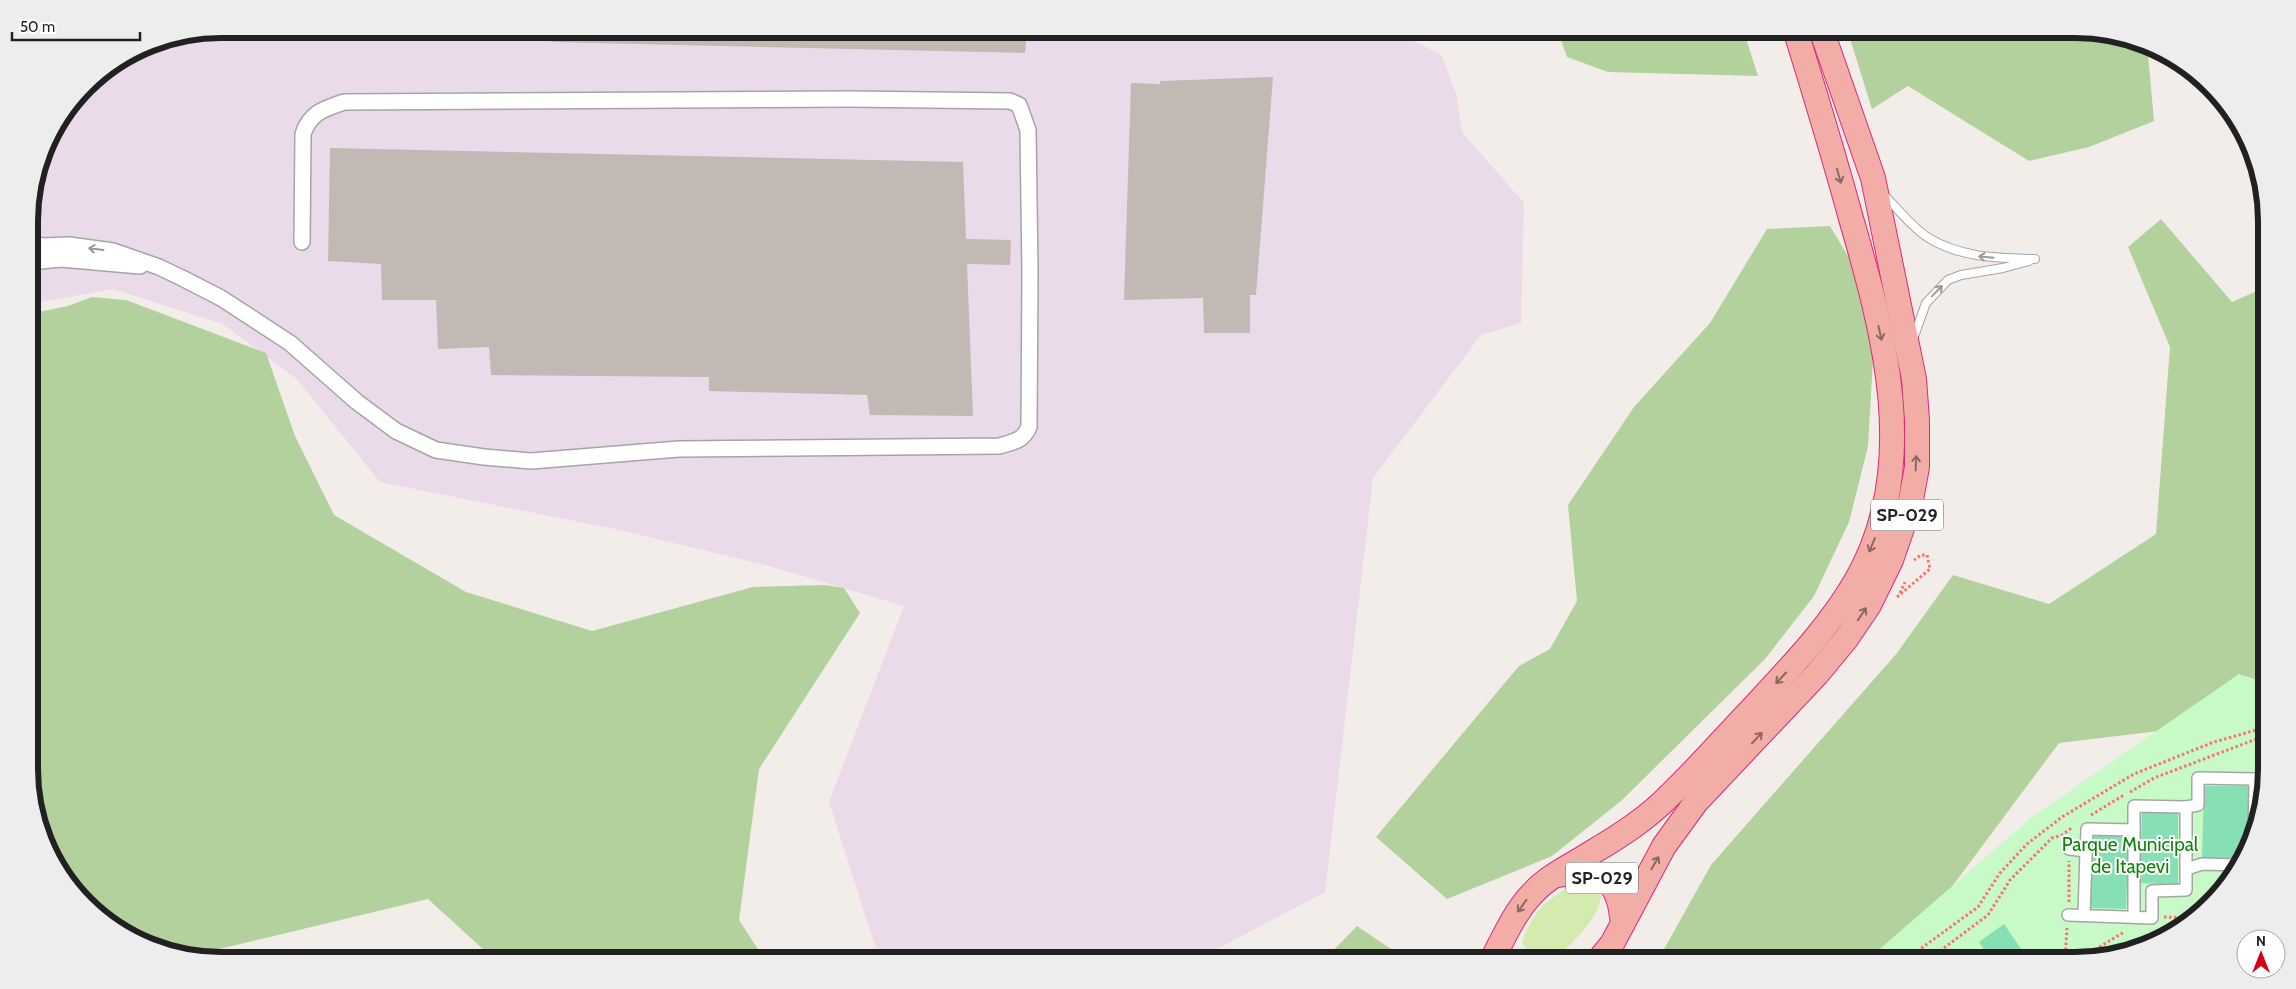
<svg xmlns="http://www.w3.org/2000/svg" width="2296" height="989" font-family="Cabin,sans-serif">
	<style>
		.industrial { fill: #ebdae9 }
		.grass { fill: #d3ebaf }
		.forest { fill: #b2d19d }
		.park { fill: #c8fac7 }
		.pitch { fill: #87e0b3 }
		.building { fill: #c3b9b4 }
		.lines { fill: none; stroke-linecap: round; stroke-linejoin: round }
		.service-casing { stroke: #a5a5a5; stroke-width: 10 }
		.pedestrian-casing { stroke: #a5a5a5; stroke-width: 14 }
		.minor-casing { stroke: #a5a5a5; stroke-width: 18 }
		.trunk-casing { stroke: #dd287a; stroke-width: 26 }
		.path { stroke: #fb7071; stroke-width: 3; stroke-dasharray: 2.5 2.5; stroke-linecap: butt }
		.service { stroke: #fff; stroke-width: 8 }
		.pedestrian { stroke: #fff; stroke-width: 11 }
		.minor { stroke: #fff; stroke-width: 15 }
		.trunk { stroke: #f2aea6; stroke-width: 24 }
		.oneway { stroke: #8a6864 }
		.oneway2 { stroke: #9b9b9b }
		.labels { text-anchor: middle; stroke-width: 4; stroke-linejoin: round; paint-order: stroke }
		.shield { fill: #fff; stroke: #646464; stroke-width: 1 }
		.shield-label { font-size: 18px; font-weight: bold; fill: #212121 }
		.park-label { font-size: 19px; fill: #0f840b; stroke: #fff }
		.rim { fill: none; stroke: #212121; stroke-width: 6 }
	</style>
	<rect width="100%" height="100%" fill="#f2ede8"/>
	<!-- industrial -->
	<path class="industrial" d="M 220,29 L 1393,29 L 1442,56 L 1456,94 L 1462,132 L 1524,203 L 1521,323 L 1481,335 L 1373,478 L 1325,892 L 1196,960 L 893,960 L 875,946 L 829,802 L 904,606 L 769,566 L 620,530 L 380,482 L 297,379 L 223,324 L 113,289 L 29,304 L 29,207 L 48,136 L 94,76 L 147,43 Z"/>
	<!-- grass -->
	<path class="grass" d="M 1583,882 L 1594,888 L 1601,896 C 1600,900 1600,904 1598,908 C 1592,923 1557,966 1539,960 C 1531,957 1526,949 1522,943 C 1530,913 1553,891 1583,882 Z"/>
	<!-- forest -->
	<g class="forest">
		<path d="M 1557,29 L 1743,29 L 1758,76 L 1608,72 L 1567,57 Z"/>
		<path d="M 1847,29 L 2076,29 L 2147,43 L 2154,121 L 2089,147 L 2029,161 L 1908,86 L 1872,109 Z"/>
		<path d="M 2161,219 L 2232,302 L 2266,287 L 2267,718 L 2059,743 L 1907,947 L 1889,960 L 1658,960 L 1711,865 L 1897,653 L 1953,575 L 2049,604 L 2156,534 L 2170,347 L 2128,247 Z"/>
		<path d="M 1830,226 L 1866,286 L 1873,359 L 1868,446 L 1849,522 L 1814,596 L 1765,659 L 1621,801 L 1552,856 L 1447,899 L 1376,837 L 1519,666 L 1550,649 L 1577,601 L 1568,505 L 1634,407 L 1710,323 L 1767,229 Z"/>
		<path d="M 92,297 L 126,300 L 266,353 L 295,436 L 334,515 L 466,592 L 592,631 L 753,587 L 825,585 L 844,588 L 860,613 L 759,769 L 739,920 L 765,960 L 495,960 L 428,899 L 194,955 L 147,946 L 104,921 L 69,886 L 43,842 L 30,794 L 29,314 L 68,306 Z"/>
		<path d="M 1357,926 L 1407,960 L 1324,960 Z"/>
	</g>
	<!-- park -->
	<path class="park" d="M 2239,674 L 2267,683 L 2267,769 L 2253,842 L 2227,886 L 2182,928 L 2138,950 L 2088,960 L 1867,960 L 2032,817 Z"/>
	<!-- pitch -->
	<g class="pitch">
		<path d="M 2204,786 L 2250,786 L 2249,848 L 2242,860 L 2202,858 Z"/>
		<path d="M 2142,811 L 2178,811 L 2178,885 L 2140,883 Z"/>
		<path d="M 2091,836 L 2129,836 L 2126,909 L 2090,908 Z"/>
		<path d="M 2004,924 L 2026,956 L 2021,960 L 1991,960 L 1979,942 Z"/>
		<path d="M 1971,950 L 1978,960 L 1958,960 Z"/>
	</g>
	<!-- building -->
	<g class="building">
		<path d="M 553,29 L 1027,29 L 1025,53 L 551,42 Z"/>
		<path d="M 1273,77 L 1256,295 L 1250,295 L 1250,333 L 1204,333 L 1203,298 L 1124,300 L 1131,83 L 1160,84 L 1160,81 Z"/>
		<path d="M 330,148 L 963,162 L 966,239 L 1011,240 L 1010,265 L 967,264 L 973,416 L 870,415 L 867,395 L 709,391 L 709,377 L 491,375 L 489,347 L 438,349 L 436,300 L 382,300 L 381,264 L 328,261 Z"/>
	</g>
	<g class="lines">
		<defs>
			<g id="service">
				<path d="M 1883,194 C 1897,208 1911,226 1927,237 C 1961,258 1996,258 2035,259"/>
				<path d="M 1913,339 L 1926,303 L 1948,280 L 1961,275 L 2003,268 L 2029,261"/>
			</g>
			<g id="pedestrian">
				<path d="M 2186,807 L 2198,805 L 2198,778 L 2255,779 L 2254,835"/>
				<path d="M 2134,830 L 2134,917"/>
				<path d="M 2187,869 L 2202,864 L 2239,865"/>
				<path d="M 2068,915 L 2152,918 L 2152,891 L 2186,890 L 2186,807 L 2134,806 L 2134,830 L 2087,829 L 2084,915 L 2086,851 L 2069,849"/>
			</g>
			<g id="minor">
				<path d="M 29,243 L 43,246 L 69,245 L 113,251 L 159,267 L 182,278 L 221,298 L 290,343 L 357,402 L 396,431 L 436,450 L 484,457 L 531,461 L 679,449 L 999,446 C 1013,442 1023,441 1029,427 L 1030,272 L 1028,130 L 1019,105 L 1010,101 L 849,99 L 344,102 C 323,109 310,113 303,134 L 302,242"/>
				<path d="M 29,262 L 61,259 L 140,266"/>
			</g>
			<g id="trunk">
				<path d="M 1558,875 C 1580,871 1610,871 1618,898 C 1621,905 1621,914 1623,921"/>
				<path d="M 1492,960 C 1504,937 1514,913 1532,894 C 1548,876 1571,866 1591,853 C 1620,836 1648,818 1671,794 C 1699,767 1724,738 1751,710 C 1789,669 1828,629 1856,581 C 1922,467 1884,332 1850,215 C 1833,152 1814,91 1795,29"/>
				<path d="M 1599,960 L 1612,944 L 1664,846 L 1696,802 L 1817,674 L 1846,639 L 1869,605 L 1891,560 L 1910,505 L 1917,467 L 1917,420 L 1914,379 L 1873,178 L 1821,29"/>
			</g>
		</defs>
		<!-- service casing -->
		<use href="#service" class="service-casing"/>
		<!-- pedestrian casing -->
		<use href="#pedestrian" class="pedestrian-casing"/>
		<!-- minor casing -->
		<use href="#minor" class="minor-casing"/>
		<!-- trunk casing -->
		<use href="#trunk" class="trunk-casing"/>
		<!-- path -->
		<g class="path">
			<path d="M 1900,593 L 1905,582"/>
			<path d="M 1897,597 L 1930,569 L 1927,555 L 1921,555 L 1914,560"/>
			<path d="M 2130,792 L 2154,778 L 2267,735"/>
			<path d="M 2091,815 L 2124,795"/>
			<path d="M 2069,902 L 2069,861"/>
			<path d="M 2164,917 L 2193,918"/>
			<path d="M 1905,960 L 1978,907 L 2000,873 L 2027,844 L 2062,817 L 2134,774 L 2214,742 L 2267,727"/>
			<path d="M 1928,960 L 1988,915 L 2010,880 L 2052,838 L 2062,835 L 2073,827"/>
			<path d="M 2065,960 L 2067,928"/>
			<path d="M 2078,960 L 2124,932"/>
		</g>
		<!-- service -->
		<use href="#service" class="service"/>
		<!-- pedestrian -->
		<use href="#pedestrian" class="pedestrian"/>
		<!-- minor -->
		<use href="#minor" class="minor"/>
		<!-- trunk -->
		<use href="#trunk" class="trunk"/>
	</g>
	<!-- one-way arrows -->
	<defs><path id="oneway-shaft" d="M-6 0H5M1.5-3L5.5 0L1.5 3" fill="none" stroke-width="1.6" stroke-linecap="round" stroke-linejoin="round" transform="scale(1.25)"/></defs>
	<g class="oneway">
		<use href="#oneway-shaft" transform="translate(1839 176) rotate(74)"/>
		<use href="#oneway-shaft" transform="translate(1880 333) rotate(77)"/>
		<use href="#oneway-shaft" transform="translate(1916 463) rotate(-87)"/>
		<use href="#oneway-shaft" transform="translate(1872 545) rotate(112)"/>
		<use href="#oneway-shaft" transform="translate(1862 614) rotate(-56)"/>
		<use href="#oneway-shaft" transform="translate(1781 678) rotate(133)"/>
		<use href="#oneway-shaft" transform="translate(1757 738) rotate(-47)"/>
		<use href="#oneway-shaft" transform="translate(1655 863) rotate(-60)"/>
		<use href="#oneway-shaft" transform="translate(1522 906) rotate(126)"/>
	</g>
	<g class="oneway2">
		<use href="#oneway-shaft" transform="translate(96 249) rotate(-173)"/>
		<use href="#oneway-shaft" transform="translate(1986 257) rotate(-175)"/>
		<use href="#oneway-shaft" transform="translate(1937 291) rotate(-46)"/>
	</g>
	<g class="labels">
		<!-- shield labels -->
		<g class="shield">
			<rect x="1871" y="499.5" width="72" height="31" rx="4"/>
			<rect x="1566" y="862.5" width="72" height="31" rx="4"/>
		</g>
		<g class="shield-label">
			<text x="1907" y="521">SP-029</text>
			<text x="1602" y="884">SP-029</text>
		</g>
		<!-- park labels -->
		<g class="park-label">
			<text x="2130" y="851">Parque Municipal<tspan x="2130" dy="22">de Itapevi</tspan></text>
		</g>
	</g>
	<!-- crop -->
	<path d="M0 0H2296V989H0ZM221 38H2075A183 183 0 0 1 2258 221V769A183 183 0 0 1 2075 952H221A183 183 0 0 1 38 769V221A183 183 0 0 1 221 38Z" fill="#ededed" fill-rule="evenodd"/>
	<path class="rim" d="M221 38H2075A183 183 0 0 1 2258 221V769A183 183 0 0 1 2075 952H221A183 183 0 0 1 38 769V221A183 183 0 0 1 221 38Z"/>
	<!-- north arrow -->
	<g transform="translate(2261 954)"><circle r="24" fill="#ffffff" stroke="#a6a6a6"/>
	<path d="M0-4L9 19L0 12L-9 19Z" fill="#d30018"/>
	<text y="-8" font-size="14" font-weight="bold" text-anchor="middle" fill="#212121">N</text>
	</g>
	<!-- scale -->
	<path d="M12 32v8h128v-8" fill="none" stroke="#212121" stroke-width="2.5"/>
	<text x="20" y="32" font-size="15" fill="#212121" stroke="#ffffff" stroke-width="4" paint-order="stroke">50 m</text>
</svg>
